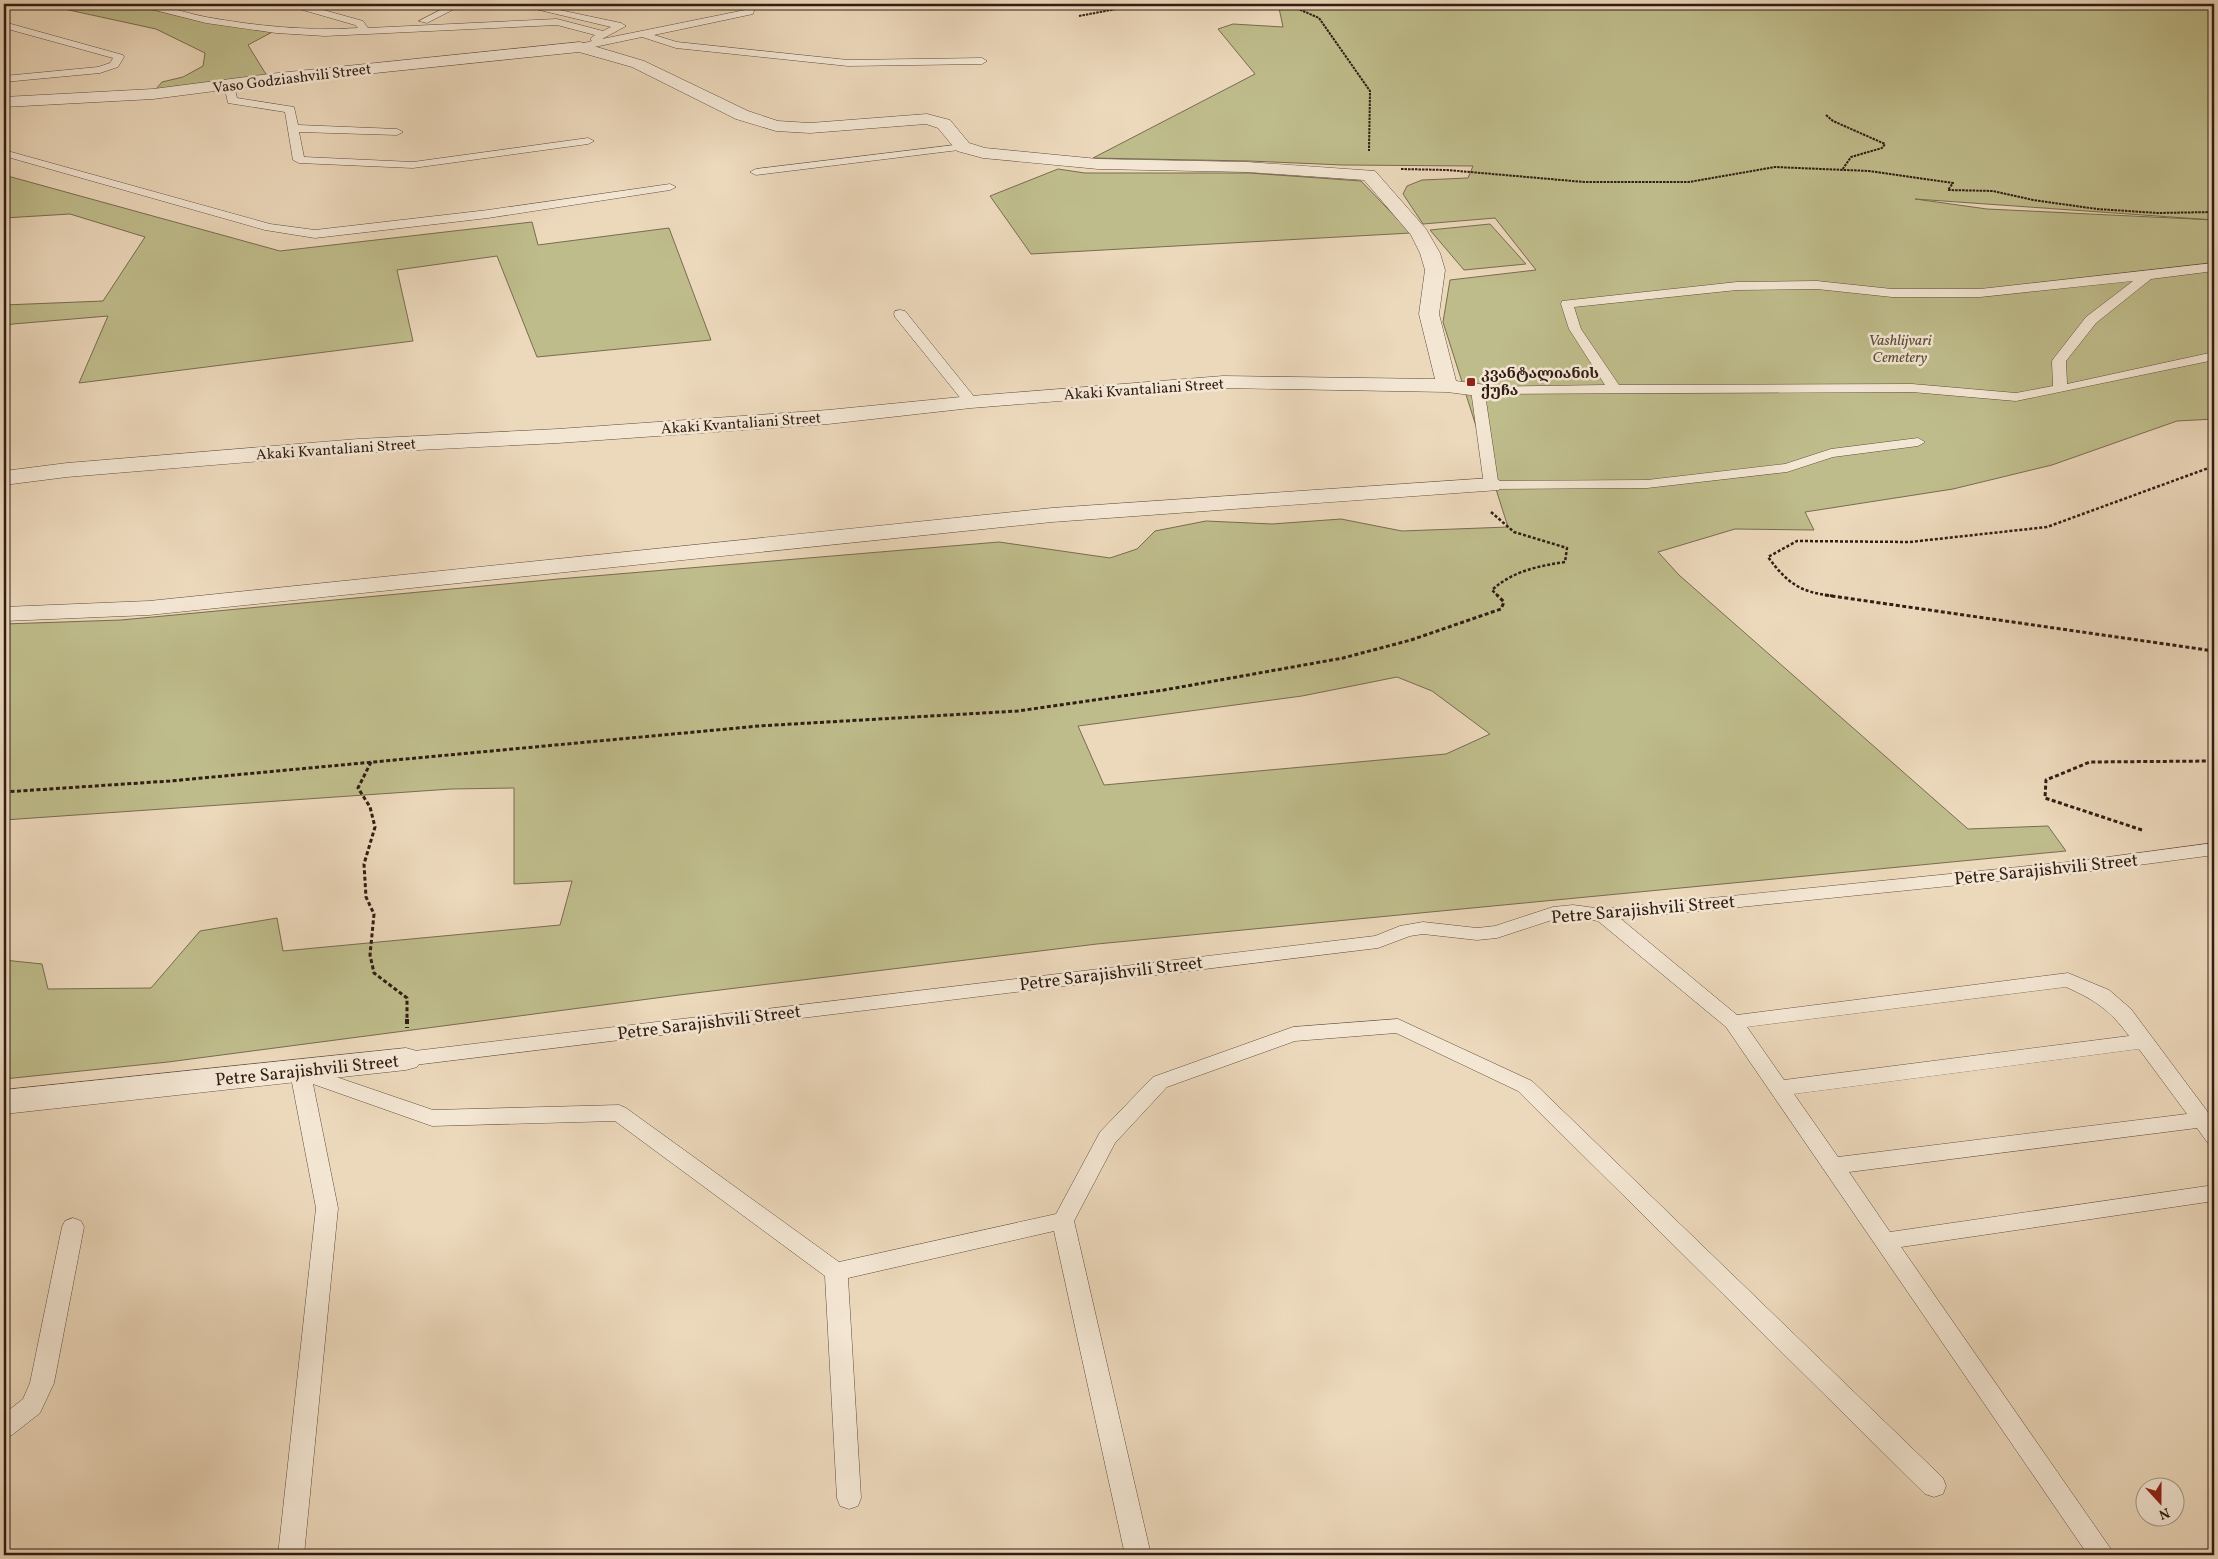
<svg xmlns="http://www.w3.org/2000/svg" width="2218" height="1559" font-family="Vollkorn,'Noto Serif Georgian',serif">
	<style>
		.green { fill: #bfbc8b; stroke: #786c50; fill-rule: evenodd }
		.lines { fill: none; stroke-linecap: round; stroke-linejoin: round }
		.lane-casing { stroke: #5f4c3e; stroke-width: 1 }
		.street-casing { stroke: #5f4c3e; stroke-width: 1 }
		.path-far3 { stroke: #301d14; stroke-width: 2; stroke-dasharray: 2.5 1; stroke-linecap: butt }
		.path-far2 { stroke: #301d14; stroke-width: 2.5; stroke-dasharray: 3 2; stroke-linecap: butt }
		.path-far1 { stroke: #301d14; stroke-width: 3; stroke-dasharray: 4 2.5; stroke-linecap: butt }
		.path { stroke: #301d14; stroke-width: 4; stroke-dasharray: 5 3; stroke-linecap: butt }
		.lane { fill: #f3e6d3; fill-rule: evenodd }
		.street { fill: #f3e6d3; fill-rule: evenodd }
		.poi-dot { fill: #8f2418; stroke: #f3e6d3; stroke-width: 2 }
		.labels { text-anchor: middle; stroke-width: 5; stroke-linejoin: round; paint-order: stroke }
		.far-street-label { font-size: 15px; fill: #301d14; stroke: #f3e6d3 }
		.far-park-label { font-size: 15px; font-style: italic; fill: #5b4d38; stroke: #f3e6d3 }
		.far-poi-label { font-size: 15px; font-weight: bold; fill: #301d14; stroke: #f3e6d3; text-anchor: start }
		.street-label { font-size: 18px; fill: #301d14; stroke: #f3e6d3 }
	</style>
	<rect width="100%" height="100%" fill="#ecd8bb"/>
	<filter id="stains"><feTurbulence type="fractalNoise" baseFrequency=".004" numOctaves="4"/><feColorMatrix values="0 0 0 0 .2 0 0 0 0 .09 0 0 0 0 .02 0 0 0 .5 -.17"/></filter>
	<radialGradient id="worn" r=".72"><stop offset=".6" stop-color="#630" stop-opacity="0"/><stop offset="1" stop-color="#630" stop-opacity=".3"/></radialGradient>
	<!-- green -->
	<g class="green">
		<path d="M 20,4 L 136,4 L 206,20 L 276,30 L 248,45 L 267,76 L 156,89 L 162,82 L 183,77 L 203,66 L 205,53 L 156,29 L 55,7 Z"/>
		<path d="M 1273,4 L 2214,4 L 2214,220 L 1915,199 L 1987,209 L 2214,220 L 2214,419 L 2177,421 L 2052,465 L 1953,489 L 1805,512 L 1814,530 L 1735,529 L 1658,552 L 1679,575 L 1968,829 L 2048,826 L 2066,851 L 1097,944 L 679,995 L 168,1062 L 4,1079 L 4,960 L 42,964 L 48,989 L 151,988 L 200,931 L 277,918 L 283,951 L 560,925 L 572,881 L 514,884 L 514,788 L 451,789 L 4,820 L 4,624 L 121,620 L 558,579 L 999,542 L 1110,558 L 1137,549 L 1155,531 L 1206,521 L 1272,524 L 1341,519 L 1402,531 L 1508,527 L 1443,322 L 1450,280 L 1536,270 L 1495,218 L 1423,224 L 1403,194 L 1407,186 L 1422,180 L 1468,178 L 1473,166 L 1343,165 L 1249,161 L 1093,158 L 1255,74 L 1218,29 L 1233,24 L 1283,27 L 1279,8 ZM 1397,677 L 1432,691 L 1490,734 L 1446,754 L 1104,785 L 1078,726 L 1302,696 Z"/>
		<path d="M 1058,169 L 1085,173 L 1249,173 L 1361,181 L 1411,233 L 1031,254 L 990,196 Z"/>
		<path d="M 4,175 L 280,251 L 532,222 L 538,245 L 669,228 L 711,340 L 537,357 L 497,256 L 397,270 L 413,341 L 79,383 L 108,316 L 13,324 L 4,326 L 4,305 L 103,301 L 145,237 L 70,214 L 4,218 Z"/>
		<path d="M 1490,224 L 1526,264 L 1464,270 L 1430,230 Z"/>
	</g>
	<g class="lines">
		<defs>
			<g id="lane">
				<path d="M 131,4 C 156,2 181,12 206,17 C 256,26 307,31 358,28 L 355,25 L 289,6 L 287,4 L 302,4 L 363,21 L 368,28 L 557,19 L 603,31 L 611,27 L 514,4 L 531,4 L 621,23 L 626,26 L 602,39 L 745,10 L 746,4 L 756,4 L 753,14 L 654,35 L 677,42 L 848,60 L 982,58 L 987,61 L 982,64 L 848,66 L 676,48 L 642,37 L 580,50 L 576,49 L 576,45 L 592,41 L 590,39 L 595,35 L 557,25 L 325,36 L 276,33 L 206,23 Z"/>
				<path d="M 452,4 L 464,4 L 427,23 L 419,21 Z"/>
				<path d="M 4,22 L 123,55 L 124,57 L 118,67 L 100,73 L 4,82 L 4,76 L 98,67 L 110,63 L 113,58 L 4,28 Z"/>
				<path d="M 229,82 L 234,85 L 237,98 L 294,107 L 298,125 L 397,129 L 403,132 L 397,135 L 299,132 L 304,157 L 413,162 L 588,138 L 594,141 L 588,144 L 413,168 L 299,163 L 293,160 L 285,112 L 228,103 L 224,85 Z"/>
				<path d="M 963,144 L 967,145 L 967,149 L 756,175 L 750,172 L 756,169 Z"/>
				<path d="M 4,150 L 270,224 L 315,230 L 488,210 L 670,184 L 676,187 L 670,190 L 488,218 L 315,238 L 265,230 L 4,156 Z"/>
				<path d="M 2214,263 L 2214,271 L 2151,279 L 2096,323 L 2066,361 L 2067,384 L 2214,352 L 2214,360 L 2016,401 L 1912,392 L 1485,394 L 1498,481 L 1647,480 L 1785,464 L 1831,449 L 1918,438 L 1925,442 L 1918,446 L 1833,457 L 1787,472 L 1647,488 L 1491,489 L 1484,485 L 1471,390 L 1473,387 L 1605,385 L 1569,329 L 1561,304 L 1562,301 L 1737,282 L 1817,281 L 1892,289 L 1980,289 ZM 2133,281 L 2086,317 L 2054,358 L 2052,361 L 2053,386 L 2016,393 L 1912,384 L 1619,385 L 1581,329 L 1574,307 L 1737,290 L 1817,289 L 1892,297 L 1980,297 Z"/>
				<path d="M 900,310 L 905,311 L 976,399 L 978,402 L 976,405 L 966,405 L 895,317 L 894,314 L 895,311 Z"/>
				<path d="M 2214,843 L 2214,855 L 2078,873 L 1621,919 L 1737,1015 L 2068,973 L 2109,990 L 2131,1009 L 2210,1115 L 2214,1121 L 2214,1144 L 2207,1142 L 2197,1128 L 1849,1172 L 1890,1232 L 2214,1185 L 2214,1201 L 1901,1247 L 2115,1555 L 2088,1555 L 1726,1027 L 1598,921 L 1573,917 L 1555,919 L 1497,938 L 1477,940 L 1423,934 L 1410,936 L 1378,948 L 406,1066 L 399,1064 L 396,1059 L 399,1054 L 406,1052 L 1375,936 L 1400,926 L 1423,922 L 1477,928 L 1495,926 L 1553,907 L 1573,905 L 1603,909 L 2078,861 ZM 2066,987 C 2095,1000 2110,1010 2129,1036 L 1784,1080 L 1747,1027 ZM 2139,1049 L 2187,1114 L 1838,1157 L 1794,1094 Z"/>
				<path d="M 1398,1019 L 1532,1081 L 1943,1478 L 1946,1486 L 1943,1494 L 1934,1497 L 1925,1494 L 1518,1091 L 1396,1033 L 1295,1041 L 1167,1087 L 1115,1143 L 1074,1221 L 1151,1555 L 1125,1555 L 1054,1231 L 848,1278 L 861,1498 L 858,1506 L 849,1509 L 840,1506 L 837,1498 L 825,1276 L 615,1121 L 432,1126 L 313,1084 L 338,1208 L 304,1555 L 278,1555 L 316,1208 L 290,1072 L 293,1067 L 300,1065 L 307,1067 L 433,1110 L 619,1105 L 626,1108 L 839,1262 L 1056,1214 L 1100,1132 L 1153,1077 L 1293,1027 Z"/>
				<path d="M 73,1218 L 81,1221 L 84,1227 L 54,1383 L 40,1413 L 12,1435 L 4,1438 L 4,1414 L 23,1399 L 30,1383 L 62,1227 L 65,1221 Z"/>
			</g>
			<g id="street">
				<path d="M 580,42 L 644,61 L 748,111 L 778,121 L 810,123 L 927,114 L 950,120 L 969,143 L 985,148 L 1098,159 L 1247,162 L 1375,171 L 1426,229 L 1440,253 L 1445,270 L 1439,314 L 1456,381 L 1486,385 L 1489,390 L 1486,395 L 1478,396 L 1447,392 L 1223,388 L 971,408 L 828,424 L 558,443 L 358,453 L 67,477 L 4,485 L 4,471 L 67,463 L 358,439 L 558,429 L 828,410 L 971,396 L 1223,376 L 1435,379 L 1419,314 L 1425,270 L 1420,253 L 1411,235 L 1364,180 L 1247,172 L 1098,169 L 983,158 L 957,151 L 938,128 L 926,124 L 810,133 L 776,131 L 736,119 L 632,67 L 579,52 L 269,84 L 153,99 L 4,107 L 4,97 L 153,89 L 269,74 Z"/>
				<path d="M 1491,478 L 1499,480 L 1502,485 L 1499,490 L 1052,522 L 149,615 L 4,621 L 4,607 L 149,601 L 1052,508 Z"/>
				<path d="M 406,1048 L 417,1051 L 422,1059 L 417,1067 L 406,1070 L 4,1114 L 4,1090 Z"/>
			</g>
		</defs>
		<!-- lane casing -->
		<use href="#lane" class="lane-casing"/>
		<!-- street casing -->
		<use href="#street" class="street-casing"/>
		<!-- path-far3 -->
		<g class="path-far3">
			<path d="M 1287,4 L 1319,18 L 1370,91 L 1369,151"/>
			<path d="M 1079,16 L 1143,4"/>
			<path d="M 1826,115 L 1833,121 L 1885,144 L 1882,148 L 1851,157 L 1842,170"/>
			<path d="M 1401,169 L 1447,170 L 1584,182 L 1689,182 L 1775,167 L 1869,171 L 1953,183 L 1948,190 L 1993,191 L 2033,200 L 2097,209 L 2158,213 L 2214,212"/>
		</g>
		<!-- path-far2 -->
		<g class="path-far2">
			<path d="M 1491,512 L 1514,532 L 1567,548 L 1565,562 C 1538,566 1513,571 1492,590 L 1498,596"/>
			<path d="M 1833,596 C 1800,592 1788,584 1768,557 L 1797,541 L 1910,542 L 2047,527 L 2214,466"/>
		</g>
		<!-- path-far1 -->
		<g class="path-far1">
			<path d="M 1825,595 L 2214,651"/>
			<path d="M 371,762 L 358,788 L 370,807 L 375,827 L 364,864 L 366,897 L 374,914 L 370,955 L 374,973 L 407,998 L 407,1021"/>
			<path d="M 4,792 L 170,781 L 759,726 L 1018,711 L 1164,690 L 1343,658 L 1411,640 L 1501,609 L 1504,602 L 1497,595"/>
			<path d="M 2142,830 L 2045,798 L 2046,780 L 2090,762 L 2214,761"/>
		</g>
		<!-- path -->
		<path class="path" d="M 407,1019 L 407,1028"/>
		<!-- lane -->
		<use href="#lane" class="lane"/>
		<!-- street -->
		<use href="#street" class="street"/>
	</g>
	<!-- markers -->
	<rect class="poi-dot" x="1466" y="377" width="10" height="10" rx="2.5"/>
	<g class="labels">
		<!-- far-street labels -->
		<g class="far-street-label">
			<text transform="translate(292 78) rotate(-7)" y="5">Vaso Godziashvili Street</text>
			<text transform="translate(1144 389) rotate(-4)" y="5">Akaki Kvantaliani Street</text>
			<text transform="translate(741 423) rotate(-4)" y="5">Akaki Kvantaliani Street</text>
			<text transform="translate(336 449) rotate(-4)" y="5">Akaki Kvantaliani Street</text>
		</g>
		<!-- far-park labels -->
		<g class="far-park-label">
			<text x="1900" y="345">Vashlijvari<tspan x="1900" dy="17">Cemetery</tspan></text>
		</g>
		<!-- far-poi labels -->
		<g class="far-poi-label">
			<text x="1481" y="378">კვანტალიანის<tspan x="1481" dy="17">ქუჩა</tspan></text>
		</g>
		<!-- street labels -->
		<g class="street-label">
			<text transform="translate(2046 869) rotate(-6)" y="6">Petre Sarajishvili Street</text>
			<text transform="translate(1643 909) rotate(-5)" y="6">Petre Sarajishvili Street</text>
			<text transform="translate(1111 973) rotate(-7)" y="6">Petre Sarajishvili Street</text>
			<text transform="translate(709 1022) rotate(-7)" y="6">Petre Sarajishvili Street</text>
			<text transform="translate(307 1070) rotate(-6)" y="6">Petre Sarajishvili Street</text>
		</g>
	</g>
	<!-- margin -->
	<rect width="2218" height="1559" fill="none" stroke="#ecd8bb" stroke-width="20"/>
	<rect x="5" y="5" width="2208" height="1549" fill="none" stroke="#301d14" stroke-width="2.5"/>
	<rect x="10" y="10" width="2198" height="1539" fill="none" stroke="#301d14"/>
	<!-- north arrow -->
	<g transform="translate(2160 1502) rotate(159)"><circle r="24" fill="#f3e6d3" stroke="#a59687"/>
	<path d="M0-4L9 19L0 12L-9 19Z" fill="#8f2418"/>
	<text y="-8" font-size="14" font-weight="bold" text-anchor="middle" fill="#301d14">N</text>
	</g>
	<rect width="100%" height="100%" filter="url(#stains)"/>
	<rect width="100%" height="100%" fill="url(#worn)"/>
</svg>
